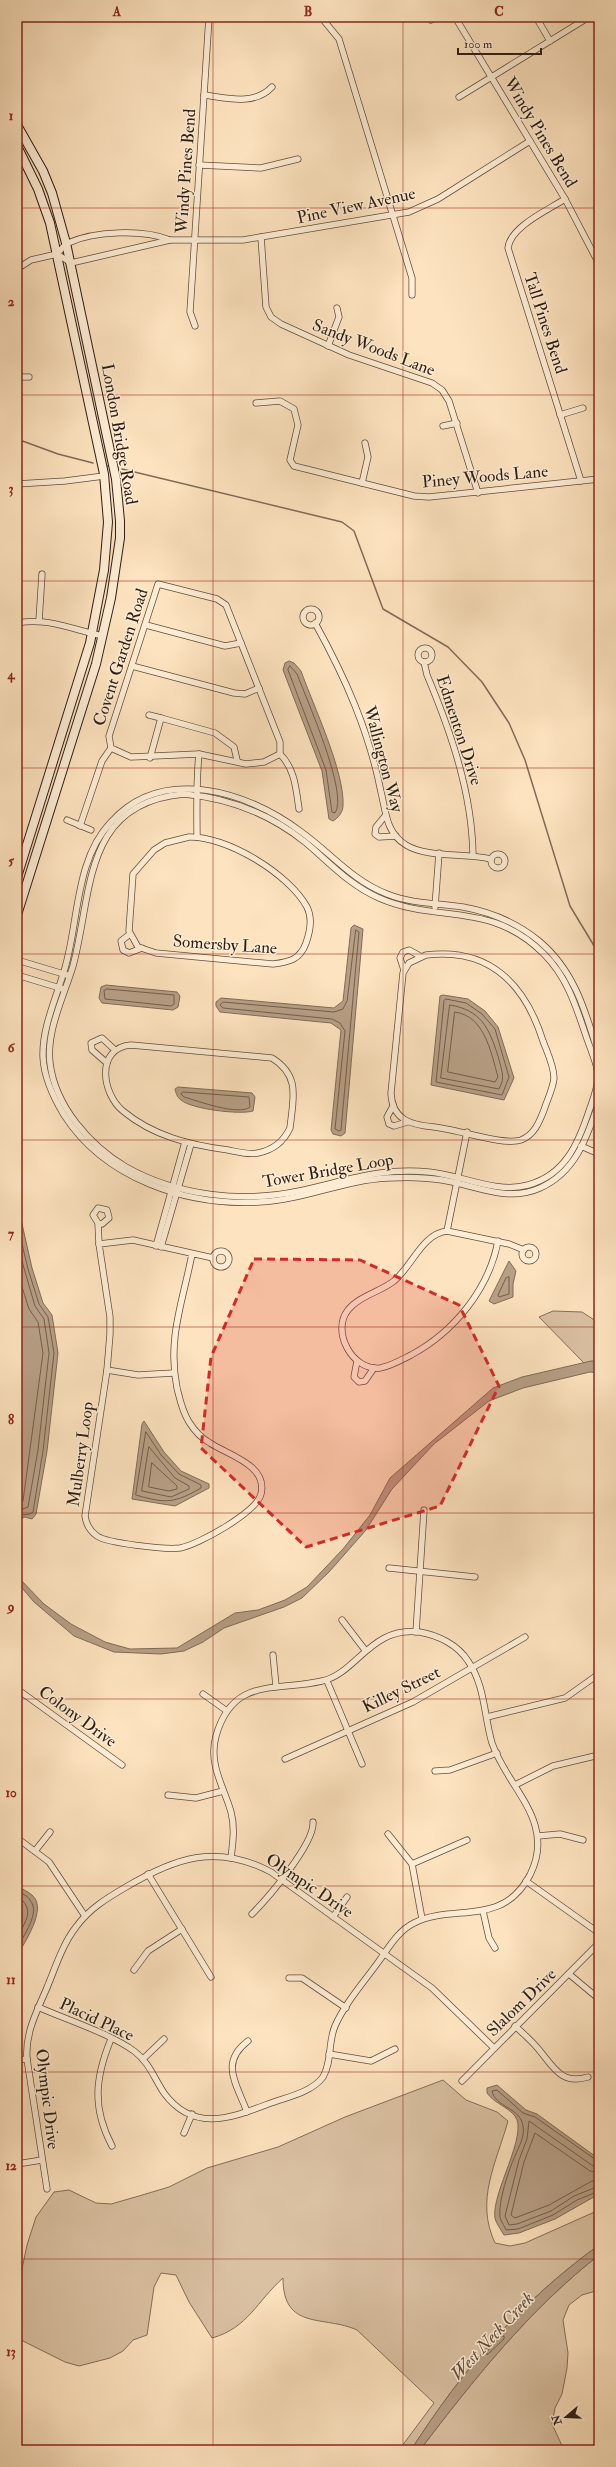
<svg xmlns="http://www.w3.org/2000/svg" width="616" height="2467" font-family="'IM FELL Double Pica',serif">
	<style>
		.green { fill: #dac1a2; stroke: #846e5a }
		.water { fill: #b79f85; stroke: #806b57 }
		.lines { fill: none; stroke-linecap: round; stroke-linejoin: round }
		.shore { stroke: #725e4c; stroke-width: 1 }
		.stream { stroke: #806b57; stroke-width: 1.5 }
		.minor-casing { stroke: #624e3e; stroke-width: 7 }
		.secondary-casing { stroke: #2e1c13; stroke-width: 10 }
		.minor { stroke: #feedd5; stroke-width: 5.5 }
		.secondary { stroke: #feedd5; stroke-width: 8 }
		.marked { fill: #d62828; fill-opacity: 0.2; stroke: #d62828; stroke-width: 3; stroke-dasharray: 8 5; stroke-linejoin: round }
		.grid { fill: none; stroke: #8f2418; stroke-width: 1; stroke-opacity: 0.55 }
		.labels { text-anchor: middle; stroke-width: 3; stroke-linejoin: round; paint-order: stroke }
		.street-label { font-size: 17px; fill: #2e1c13; stroke: #feedd5 }
		.water-label { font-size: 18px; font-style: italic; fill: #655041; stroke: #feedd5 }
		.neatline { fill: none; stroke: #8f2418; stroke-width: 1.5 }
		.grid-label { font-size: 13px; text-anchor: middle; font-weight: bold; fill: #8f2418 }
	</style>
	<rect width="100%" height="100%" fill="#fde3bf"/>
	<filter id="stains"><feTurbulence type="fractalNoise" baseFrequency=".005" numOctaves="4"/><feColorMatrix values="0 0 0 0 .2 0 0 0 0 .09 0 0 0 0 .02 0 0 0 .5 -.17"/></filter>
	<radialGradient id="worn" r=".72"><stop offset=".6" stop-color="#630" stop-opacity="0"/><stop offset="1" stop-color="#630" stop-opacity=".3"/></radialGradient>
	<!-- green -->
	<g class="green">
		<path d="M 553,1311 L 582,1312 L 599,1323 L 599,1361 L 584,1363 L 539,1317 Z"/>
		<path d="M 443,2080 L 466,2100 L 497,2112 L 508,2121 C 496,2164 475,2200 495,2243 L 510,2246 L 525,2243 L 599,2210 L 599,2245 C 519,2303 464,2368 411,2450 L 399,2450 L 434,2403 L 357,2330 C 324,2315 283,2331 283,2278 C 257,2301 248,2328 212,2338 L 189,2302 L 176,2275 L 161,2273 L 154,2287 L 147,2335 L 133,2340 L 123,2351 L 110,2358 L 79,2366 L 65,2362 L 17,2338 L 17,2293 L 27,2245 L 36,2217 L 54,2192 L 69,2190 L 96,2203 L 111,2204 L 139,2196 L 169,2187 L 207,2168 L 278,2147 L 345,2117 Z"/>
		<path d="M 599,2255 L 599,2290 L 582,2295 L 569,2305 L 563,2320 L 568,2353 L 567,2368 L 562,2394 L 555,2408 L 552,2424 L 564,2450 L 420,2450 C 474,2379 529,2310 599,2255 Z"/>
	</g>
	<!-- water -->
	<g class="water">
		<path d="M 289,661 L 294,663 L 301,671 C 313,705 345,772 343,806 C 343,812 338,818 333,821 L 329,819 L 322,771 L 283,670 L 285,663 Z"/>
		<path d="M 354,925 L 363,929 L 345,1133 L 341,1136 L 333,1134 L 331,1130 L 341,1030 L 331,1023 L 220,1012 L 216,1006 L 216,1002 L 221,998 L 334,1008 L 343,1001 L 351,928 Z"/>
		<path d="M 106,985 L 177,992 L 180,996 L 178,1007 L 173,1010 L 102,1003 L 99,998 L 101,987 Z"/>
		<path d="M 443,995 L 468,999 L 485,1011 L 498,1027 L 514,1078 L 504,1100 L 431,1085 L 440,996 Z"/>
		<path d="M 178,1087 L 252,1093 L 255,1097 L 253,1111 C 240,1115 191,1109 181,1100 C 177,1097 176,1093 175,1089 Z"/>
		<path d="M 17,1202 L 32,1268 L 43,1303 L 52,1315 L 58,1353 L 47,1451 L 36,1514 L 32,1519 L 25,1517 L 18,1520 Z"/>
		<path d="M 509,1261 L 516,1271 L 513,1284 L 513,1297 L 494,1304 L 489,1301 Z"/>
		<path d="M 591,1361 L 599,1361 L 599,1373 L 590,1372 L 523,1388 L 489,1401 L 434,1444 L 392,1489 L 366,1530 L 329,1572 L 302,1598 L 284,1607 L 224,1628 L 203,1642 L 184,1651 L 161,1654 L 114,1652 L 74,1636 L 34,1602 L 17,1582 L 17,1576 L 44,1604 L 71,1624 L 105,1642 L 130,1649 L 177,1648 L 235,1613 L 258,1610 L 285,1600 L 307,1587 L 343,1549 L 370,1515 L 390,1478 L 493,1388 L 522,1377 Z"/>
		<path d="M 144,1421 L 164,1452 L 181,1471 L 209,1484 L 209,1488 L 175,1506 L 132,1499 L 142,1424 Z"/>
		<path d="M 17,1886 C 22,1889 29,1892 33,1896 C 47,1910 24,1943 17,1956 Z"/>
		<path d="M 497,2085 L 526,2110 L 537,2114 L 599,2159 L 599,2194 L 555,2219 L 519,2233 L 504,2235 C 501,2230 496,2223 495,2218 C 491,2193 529,2134 515,2116 C 508,2107 494,2103 487,2093 L 487,2088 Z"/>
		<path d="M 599,2245 L 599,2255 C 529,2310 474,2379 420,2450 L 411,2450 C 464,2368 519,2303 599,2245 Z"/>
	</g>
	<g class="lines">
		<!-- shore -->
		<g class="shore">
			<path d="M 290,666 L 297,674 C 306,698 349,794 335,813 L 332,812 L 326,770 L 288,670 Z"/>
			<path d="M 356,930 L 359,932 L 341,1130 L 339,1131 L 335,1129 L 345,1031 L 340,1023 L 332,1019 L 223,1008 L 220,1005 L 223,1002 L 334,1012 L 343,1009 L 347,1001 Z"/>
			<path d="M 107,989 L 174,995 L 174,1004 L 171,1006 L 105,999 L 104,991 Z"/>
			<path d="M 446,999 L 466,1003 L 482,1014 L 495,1029 L 509,1077 L 502,1095 L 436,1082 L 444,1001 Z"/>
			<path d="M 450,1005 C 481,1010 489,1028 498,1056 C 501,1069 506,1077 499,1089 L 441,1078 Z"/>
			<path d="M 455,1012 C 485,1016 491,1053 498,1077 L 495,1082 L 448,1072 Z"/>
			<path d="M 184,1092 L 249,1097 L 250,1107 C 238,1116 198,1101 184,1097 L 181,1094 Z"/>
			<path d="M 17,1223 L 28,1269 L 39,1304 L 48,1317 L 54,1353 L 43,1451 L 33,1512 L 30,1514 L 17,1516"/>
			<path d="M 17,1244 L 35,1306 L 44,1319 L 49,1353 L 38,1450 L 28,1507 L 17,1511"/>
			<path d="M 17,1271 L 29,1309 L 38,1322 L 43,1353 L 23,1501 L 17,1504"/>
			<path d="M 509,1277 L 509,1294 L 499,1297 L 498,1295 L 506,1278 Z"/>
			<path d="M 146,1432 L 161,1455 L 179,1474 L 201,1485 L 201,1488 C 175,1503 166,1504 136,1495 Z"/>
			<path d="M 149,1447 L 175,1478 L 189,1486 L 189,1489 L 171,1497 L 142,1491 Z"/>
			<path d="M 152,1463 L 177,1486 L 177,1489 L 169,1491 L 149,1487 Z"/>
			<path d="M 17,1891 C 21,1893 28,1896 30,1900 C 41,1913 23,1936 17,1948"/>
			<path d="M 17,1896 C 36,1909 26,1921 17,1937"/>
			<path d="M 599,2162 L 535,2117 L 523,2113 L 497,2090 L 492,2091 C 495,2107 521,2108 523,2126 C 525,2137 519,2146 515,2156 C 509,2169 498,2202 500,2216 C 500,2220 504,2225 506,2230 L 518,2229 L 553,2215 L 577,2200 L 599,2191"/>
			<path d="M 599,2167 L 593,2166 L 529,2121 L 527,2139 L 519,2160 L 505,2216 L 509,2225 L 517,2224 L 551,2211 L 574,2196 L 599,2186"/>
			<path d="M 599,2173 L 590,2171 L 535,2133 L 524,2162 L 511,2215 L 515,2218 L 549,2205 L 592,2181 L 599,2180"/>
			<path d="M 501,2336 L 504,2336 L 504,2339 L 487,2355 L 487,2352 Z"/>
		</g>
		<!-- stream -->
		<g class="stream">
			<path d="M 17,439 L 58,454 L 93,463"/>
			<path d="M 107,466 L 108,466"/>
			<path d="M 122,469 L 342,522 L 354,531 L 383,609 L 448,647 L 482,682 L 509,723 L 525,760 L 570,906 L 599,954"/>
		</g>
		<defs>
			<g id="minor">
				<path d="M 455,17 L 565,199 L 599,264"/>
				<path d="M 536,17 L 550,41"/>
				<path d="M 431,20 L 436,17"/>
				<path d="M 325,22 L 339,39 L 412,278 L 412,295"/>
				<path d="M 204,95 C 227,98 254,106 272,87"/>
				<path d="M 459,97 L 589,17"/>
				<path d="M 199,165 L 261,168 L 298,159"/>
				<path d="M 565,199 C 548,210 510,227 508,248 L 581,481"/>
				<path d="M 261,237 L 266,307 L 271,317 L 281,324 L 349,355 L 432,383 L 442,390 L 449,401 L 478,493"/>
				<path d="M 57,254 L 71,263 L 170,240 L 243,240 L 409,212 L 438,199 L 530,141"/>
				<path d="M 57,254 C 60,251 64,245 68,243 C 94,231 143,229 170,240"/>
				<path d="M 17,269 L 31,260 L 57,254"/>
				<path d="M 195,326 L 190,312 L 209,17"/>
				<path d="M 328,346 L 339,317 L 337,308"/>
				<path d="M 17,377 L 29,377"/>
				<path d="M 256,403 L 280,401 L 294,409 L 298,425 L 290,460 L 294,466 L 414,496 L 429,497 L 599,479"/>
				<path d="M 560,415 L 583,408"/>
				<path d="M 443,426 L 457,423"/>
				<path d="M 362,483 L 368,457 L 365,443"/>
				<path d="M 17,484 L 65,481 L 104,476"/>
				<path d="M 158,584 L 217,599 L 226,605 L 280,742 L 280,754 L 264,762 L 246,764 L 199,754 L 131,757 L 111,748 L 109,736 Z"/>
				<circle cx="311" cy="617" r="8"/>
				<path d="M 39,621 L 42,574"/>
				<path d="M 17,623 C 48,617 73,630 103,636"/>
				<path d="M 315,623 C 345,677 369,731 381,792 C 386,812 386,833 406,845 C 427,858 466,853 491,859"/>
				<path d="M 146,625 L 225,646 L 241,643"/>
				<circle cx="425" cy="655" r="7"/>
				<path d="M 424,662 L 427,675 C 451,732 472,793 473,855"/>
				<path d="M 132,666 L 234,693 L 245,694 L 259,688"/>
				<path d="M 149,715 L 161,718"/>
				<path d="M 280,754 C 295,769 296,789 299,809"/>
				<path d="M 150,758 L 161,718 L 215,733 L 234,747 L 237,760"/>
				<path d="M 184,794 C 228,798 270,814 305,842 C 329,862 349,885 379,898 C 439,924 490,900 544,954 C 567,977 576,1006 586,1036 C 590,1048 596,1061 598,1073 C 599,1086 593,1099 589,1111 C 578,1144 565,1175 528,1185 C 496,1194 462,1175 429,1172 C 380,1167 346,1181 299,1191 C 243,1203 177,1196 126,1167 C 90,1146 55,1106 50,1063 C 46,1031 64,996 73,966 C 93,892 82,803 184,794 Z"/>
				<path d="M 385,816 L 376,827 L 375,834 L 379,837 L 396,836"/>
				<path d="M 67,820 L 91,830"/>
				<path d="M 80,826 L 102,761 L 111,748"/>
				<path d="M 189,837 C 227,836 289,874 307,907 C 313,919 310,932 306,943 C 300,960 289,962 273,964 L 156,953 L 138,947 L 129,931 L 133,874 L 154,850 L 165,843 Z"/>
				<path d="M 197,837 C 197,809 196,782 199,754"/>
				<circle cx="498" cy="861" r="7"/>
				<path d="M 435,907 L 439,853"/>
				<path d="M 130,934 L 121,941 L 123,950 L 129,953 L 142,948"/>
				<path d="M 426,955 C 489,947 525,984 543,1041 C 547,1052 554,1066 554,1078 C 553,1089 547,1100 544,1110 C 539,1123 534,1135 521,1140 C 504,1146 456,1129 434,1127 C 411,1125 392,1120 391,1093 L 403,973 L 409,963 Z"/>
				<path d="M 17,960 L 67,975"/>
				<path d="M 404,970 L 400,958 L 403,952 L 409,950 L 420,956"/>
				<path d="M 17,975 L 63,989"/>
				<path d="M 131,1045 L 272,1058 C 301,1076 293,1099 290,1128 C 284,1141 273,1150 258,1153 C 248,1155 238,1152 228,1150 C 190,1145 153,1136 123,1111 C 102,1094 95,1048 131,1045 Z"/>
				<path d="M 599,1056 C 586,1013 575,971 539,941 C 517,923 491,912 463,907 C 437,903 412,904 387,894 C 351,880 330,852 300,831 C 247,791 162,765 111,822 C 75,860 79,920 65,968 C 57,996 42,1027 43,1057 C 44,1078 53,1097 64,1115 C 105,1179 186,1206 259,1202 C 304,1200 344,1180 388,1178 C 406,1177 424,1177 442,1180 C 475,1185 507,1203 540,1188 C 576,1172 587,1137 599,1102"/>
				<path d="M 107,1063 L 92,1050 L 91,1043 L 102,1038 L 115,1050"/>
				<path d="M 393,1106 L 387,1117 L 389,1124 L 394,1126 L 407,1122"/>
				<path d="M 467,1132 L 447,1231 C 422,1234 413,1265 394,1281 C 380,1292 359,1296 348,1310 C 331,1331 352,1371 380,1368 C 391,1366 401,1360 411,1355 C 454,1332 489,1289 498,1241"/>
				<path d="M 581,1146 L 599,1154"/>
				<path d="M 98,1223 L 102,1224 L 109,1218 L 107,1210 L 98,1208 L 93,1215 L 98,1223 L 99,1244"/>
				<path d="M 447,1231 L 509,1244 L 524,1250"/>
				<path d="M 156,1246 L 185,1142"/>
				<path d="M 161,1247 L 191,1144"/>
				<circle cx="529" cy="1254" r="7"/>
				<circle cx="221" cy="1259" r="8"/>
				<path d="M 192,1254 C 183,1301 167,1339 177,1388 C 180,1400 182,1411 189,1422 C 194,1430 201,1438 210,1443 C 228,1455 268,1465 261,1494 C 257,1512 198,1545 180,1548 C 166,1550 107,1543 97,1536 C 90,1531 86,1524 85,1516 L 107,1370 L 110,1334 L 110,1317 L 99,1244 L 133,1240 L 213,1258"/>
				<path d="M 357,1361 L 354,1377 L 359,1382 L 365,1381 L 374,1368"/>
				<path d="M 107,1370 L 138,1375 L 174,1373"/>
				<path d="M 389,1568 L 475,1577"/>
				<path d="M 342,1620 L 365,1650"/>
				<path d="M 416,1632 L 424,1510"/>
				<path d="M 273,1655 L 276,1686"/>
				<path d="M 327,1681 L 362,1764"/>
				<path d="M 17,1689 L 122,1765"/>
				<path d="M 203,1694 L 227,1711"/>
				<path d="M 487,1717 L 565,1698 L 596,1676"/>
				<path d="M 285,1759 L 413,1702 L 525,1637"/>
				<path d="M 435,1771 L 450,1770 L 497,1753"/>
				<path d="M 515,1785 L 553,1766 L 599,1755"/>
				<path d="M 168,1795 L 196,1798 L 223,1791"/>
				<path d="M 388,1834 L 412,1864 L 422,1919"/>
				<path d="M 538,1836 L 560,1834 L 583,1840"/>
				<path d="M 17,1838 L 49,1862 L 85,1916"/>
				<path d="M 35,1851 L 50,1832"/>
				<path d="M 412,1864 L 467,1840"/>
				<path d="M 148,1874 L 211,1977"/>
				<path d="M 526,1881 L 599,1933"/>
				<path d="M 483,1911 L 489,1938 L 495,1948"/>
				<path d="M 252,1914 C 268,1898 315,1843 313,1822"/>
				<path d="M 333,1917 L 347,1897"/>
				<path d="M 134,1970 L 148,1951 L 182,1929"/>
				<path d="M 569,1974 L 599,1999"/>
				<path d="M 289,1978 L 302,1978 L 346,2008"/>
				<path d="M 38,2007 C 67,2020 109,2033 134,2051 C 149,2062 154,2078 164,2093 C 194,2134 233,2117 271,2103 C 288,2097 312,2092 323,2077 C 332,2062 328,2042 335,2026 C 345,2003 364,1982 379,1961 C 389,1947 398,1931 414,1923 C 454,1903 502,1928 530,1875 C 557,1821 507,1788 492,1743 C 484,1716 485,1685 468,1661 C 458,1645 438,1635 419,1632 C 371,1626 356,1674 322,1681 C 276,1692 233,1676 216,1736 C 208,1764 224,1787 231,1812 C 235,1827 233,1842 231,1858"/>
				<path d="M 515,2026 C 524,2034 533,2042 540,2051 C 554,2068 562,2085 588,2077"/>
				<path d="M 111,2039 C 95,2078 92,2108 112,2146"/>
				<path d="M 329,2054 L 371,2061 L 395,2049"/>
				<path d="M 143,2059 L 164,2039"/>
				<path d="M 17,2060 L 27,2059"/>
				<path d="M 462,2081 L 599,1943"/>
				<path d="M 247,2112 C 237,2084 219,2063 248,2041"/>
				<path d="M 184,2133 L 192,2114"/>
				<path d="M 17,2164 L 42,2160"/>
				<path d="M 47,2189 L 27,2059 C 25,2034 36,2013 46,1990 C 55,1969 62,1945 76,1927 C 89,1909 107,1898 126,1887 C 175,1858 216,1843 271,1872 L 432,1988 L 494,2048"/>
			</g>
			<g id="secondary">
				<path d="M 17,125 L 43,171 L 52,193 L 66,243 L 116,479 L 120,521 L 120,538 L 111,598 L 96,664 L 17,915"/>
				<path d="M 17,146 L 38,189 L 50,223 L 104,474 L 108,522 L 104,570 L 90,643 L 17,877"/>
			</g>
		</defs>
		<!-- minor casing -->
		<use href="#minor" class="minor-casing"/>
		<!-- secondary casing -->
		<use href="#secondary" class="secondary-casing"/>
		<!-- minor -->
		<use href="#minor" class="minor"/>
		<!-- secondary -->
		<use href="#secondary" class="secondary"/>
	</g>
	<!-- marked area -->
	<path class="marked" d="M 254,1259 L 360,1260 L 459,1305 L 499,1386 L 440,1506 L 306,1547 L 201,1448 L 211,1357 Z"/>
	<!-- grid -->
	<path class="grid" d="M 213,17 L 213,2450M 403,17 L 403,2450M 17,208 L 599,208M 17,395 L 599,395M 17,581 L 599,581M 17,768 L 599,768M 17,954 L 599,954M 17,1140 L 599,1140M 17,1327 L 599,1327M 17,1513 L 599,1513M 17,1699 L 599,1699M 17,1886 L 599,1886M 17,2072 L 599,2072M 17,2259 L 599,2259"/>
	<g class="labels">
		<!-- street labels -->
		<g class="street-label">
			<text transform="translate(541 132) rotate(59)" y="6">Windy Pines Bend</text>
			<text transform="translate(185 171) rotate(-86)" y="6">Windy Pines Bend</text>
			<text transform="translate(356 205) rotate(-12)" y="6">Pine View Avenue</text>
			<text transform="translate(546 323) rotate(72)" y="6">Tall Pines Bend</text>
			<text transform="translate(374 347) rotate(21)" y="6">Sandy Woods Lane</text>
			<text transform="translate(120 434) rotate(80)" y="6">London Bridge Road</text>
			<text transform="translate(485 476) rotate(-5)" y="6">Piney Woods Lane</text>
			<text transform="translate(120 657) rotate(-72)" y="6">Covent Garden Road</text>
			<text transform="translate(460 730) rotate(72)" y="6">Edmenton Drive</text>
			<text transform="translate(384 759) rotate(75)" y="6">Wallington Way</text>
			<text transform="translate(225 944) rotate(4)" y="6">Somersby Lane</text>
			<text transform="translate(328 1170) rotate(-10)" y="6">Tower Bridge Loop</text>
			<text transform="translate(80 1454) rotate(-82)" y="6">Mulberry Loop</text>
			<text transform="translate(401 1689) rotate(-26)" y="6">Killey Street</text>
			<text transform="translate(78 1716) rotate(36)" y="6">Colony Drive</text>
			<text transform="translate(310 1885) rotate(34)" y="6">Olympic Drive</text>
			<text transform="translate(521 2002) rotate(-44)" y="6">Slalom Drive</text>
			<text transform="translate(97 2019) rotate(25)" y="6">Placid Place</text>
			<text transform="translate(48 2099) rotate(83)" y="6">Olympic Drive</text>
		</g>
		<!-- water labels -->
		<g class="water-label">
			<text transform="translate(492 2336) rotate(-47)" y="6">West Neck Creek</text>
		</g>
	</g>
	<!-- margin -->
	<rect width="616" height="2467" fill="none" stroke="#fde3bf" stroke-width="44"/>
	<!-- north arrow -->
	<g transform="translate(566 2417) rotate(251)" stroke="#feedd5" stroke-width="3" paint-order="stroke">
	<path d="M0-3L7 15L0 10L-7 15Z" fill="#2e1c13"/>
	<text y="-6" font-size="11" font-weight="bold" text-anchor="middle" fill="#2e1c13">N</text>
	</g>
	<!-- scale -->
	<path d="M458 48v6h83v-6" fill="none" stroke="#2e1c13" stroke-width="2"/>
	<text x="464" y="48" font-size="12" fill="#2e1c13" stroke="#feedd5" stroke-width="3" paint-order="stroke">100 m</text>
	<rect x="22" y="22" width="572" height="2423" class="neatline"/>
	<g class="grid-label">
		<text x="117" y="16">A</text>
		<text x="308" y="16">B</text>
		<text x="499" y="16">C</text>
		<text x="11" y="120">1</text>
		<text x="11" y="306">2</text>
		<text x="11" y="493">3</text>
		<text x="11" y="679">4</text>
		<text x="11" y="865">5</text>
		<text x="11" y="1052">6</text>
		<text x="11" y="1238">7</text>
		<text x="11" y="1424">8</text>
		<text x="11" y="1611">9</text>
		<text x="11" y="1797">10</text>
		<text x="11" y="1984">11</text>
		<text x="11" y="2170">12</text>
		<text x="11" y="2356">13</text>
	</g>
	<rect width="100%" height="100%" filter="url(#stains)"/>
	<rect width="100%" height="100%" fill="url(#worn)"/>
</svg>
